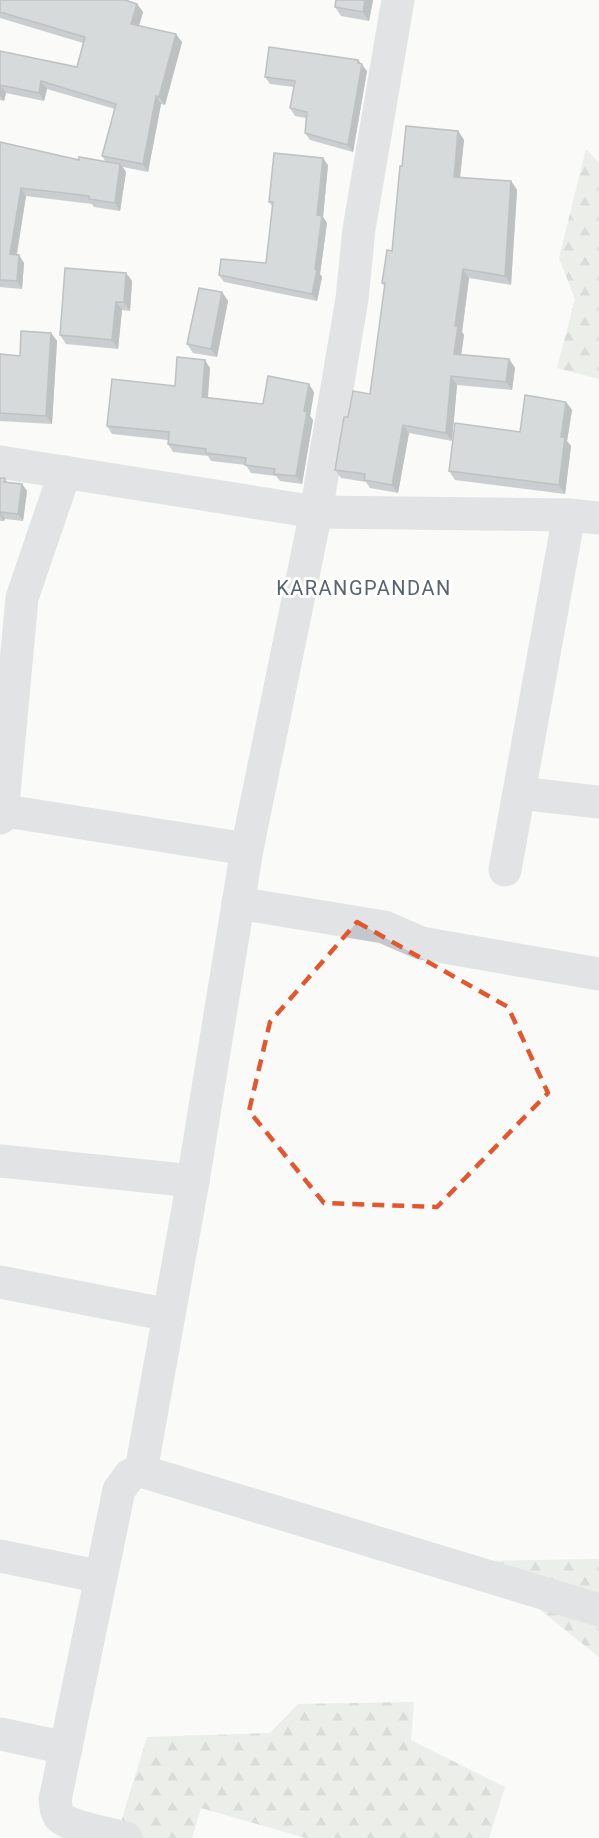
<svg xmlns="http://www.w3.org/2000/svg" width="599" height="1838" font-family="Roboto,sans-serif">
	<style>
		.forest { fill: url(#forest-firs) }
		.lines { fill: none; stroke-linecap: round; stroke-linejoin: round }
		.minor { stroke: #c3c8cc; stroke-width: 33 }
		.wall { fill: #929a9f }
		.shaded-wall { fill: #777d82 }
		.building { fill: #aab3b9; stroke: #777d82; stroke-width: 1.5 }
		.marked { fill: none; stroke: #e4572e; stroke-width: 4.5; stroke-dasharray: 12 8; stroke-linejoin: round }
		.labels { text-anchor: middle; stroke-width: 6; stroke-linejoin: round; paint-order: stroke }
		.quarter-label { font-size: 20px; letter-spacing: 1.5px; fill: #57646e; stroke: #fff }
	</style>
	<defs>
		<pattern id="forest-firs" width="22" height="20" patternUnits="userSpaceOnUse" patternTransform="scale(1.5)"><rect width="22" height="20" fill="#dadfd7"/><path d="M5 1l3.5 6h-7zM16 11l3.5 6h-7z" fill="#b4b9b4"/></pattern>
	</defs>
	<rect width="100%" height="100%" fill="#fafaf8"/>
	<!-- forest -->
	<g class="forest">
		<path d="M 586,149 L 599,163 L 599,379 L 557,368 L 575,299 L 559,258 Z"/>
		<path d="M 599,1559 L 599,1657 L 479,1561 Z"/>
		<path d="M 414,1702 L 411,1740 L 505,1787 L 489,1838 L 306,1838 L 201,1808 L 192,1838 L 116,1838 L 147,1737 L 270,1733 L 298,1704 Z"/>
	</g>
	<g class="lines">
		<!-- minor -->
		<g class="minor">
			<path d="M 0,462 L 316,512 L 569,515 L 599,518"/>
			<path d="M 519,793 L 599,802"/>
			<path d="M 2,815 L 22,598 L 65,472"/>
			<path d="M 0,818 L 2,815 L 12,812 L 247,849"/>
			<path d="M 505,870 L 569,515"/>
			<path d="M 238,903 L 384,927 L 421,943 L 599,974"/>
			<path d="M 0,1161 L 193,1181"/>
			<path d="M 0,1282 L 169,1315"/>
			<path d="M 141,1471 L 599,1610"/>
			<path d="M 0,1556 L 101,1577"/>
			<path d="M 0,1734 L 66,1748"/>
			<path d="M 126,1838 C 110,1834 72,1827 61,1818 C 56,1814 56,1806 55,1800 L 119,1490 L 130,1475 L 141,1471 L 193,1181 L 247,849 L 316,512 L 352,299 L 359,229 L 398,0"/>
		</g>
	</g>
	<!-- wall -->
	<g class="wall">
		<path d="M 0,0 L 137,4 L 143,12 L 139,26 L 182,42 L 165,105 L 161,104 L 148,172 L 123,167 L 126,172 L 120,211 L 94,207 L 92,204 L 26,196 L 17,255 L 24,263 L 22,289 L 0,287 L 0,142 L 79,160 L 106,162 L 102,156 L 115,109 L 47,89 L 44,101 L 6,93 L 4,101 L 0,100 L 0,51 L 77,67 L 83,43 L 0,18 Z"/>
		<path d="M 336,0 L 373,0 L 369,21 L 341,16 L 335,7 Z"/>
		<path d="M 358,60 L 367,71 L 353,152 L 310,140 L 305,133 L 306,118 L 295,116 L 290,108 L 294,87 L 270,84 L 265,77 Z"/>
		<path d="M 458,131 L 464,140 L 460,178 L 511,181 L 517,190 L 511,285 L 469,278 L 462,332 L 464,335 L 461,355 L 509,359 L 515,368 L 512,390 L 457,385 L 452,441 L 409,433 L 398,493 L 370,488 L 366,482 L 341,478 L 335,470 L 348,417 L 370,394 L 385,287 L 382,283 L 392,251 Z"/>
		<path d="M 328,165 L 323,217 L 327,223 L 320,274 L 322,277 L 317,301 L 224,282 L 219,275 L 266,263 L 272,206 L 269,202 Z"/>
		<path d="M 126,273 L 132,281 L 130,311 L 122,310 L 118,349 L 66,344 L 60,335 Z"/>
		<path d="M 222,292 L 228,301 L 217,357 L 193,353 L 187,344 Z"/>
		<path d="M 51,333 L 57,341 L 52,424 L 0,421 L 0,354 L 20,356 Z"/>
		<path d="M 210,368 L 208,398 L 263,404 L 314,392 L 310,416 L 313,420 L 302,484 L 280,481 L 276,476 L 251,473 L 246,465 L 211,461 L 208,456 L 173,452 L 168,444 L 168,440 L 112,434 L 107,426 L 175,386 Z"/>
		<path d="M 566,402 L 572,410 L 567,441 L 571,446 L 565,494 L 455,480 L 449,471 L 520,432 Z"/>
		<path d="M 0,478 L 5,478 L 7,482 L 22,484 L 27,491 L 23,521 L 5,519 L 4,521 L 0,521 Z"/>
	</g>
	<!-- shaded-wall -->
	<g class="shaded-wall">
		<path d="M 365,0 L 373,0 L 369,21 L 363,12 Z"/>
		<path d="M 137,4 L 143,12 L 137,32 L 131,24 Z"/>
		<path d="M 176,34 L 182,42 L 165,105 L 159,97 Z"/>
		<path d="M 358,60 L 367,71 L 353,152 L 348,145 Z"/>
		<path d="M 41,81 L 47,89 L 44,101 L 39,93 Z"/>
		<path d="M 0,85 L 6,93 L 4,101 L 0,95 Z"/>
		<path d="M 156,96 L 161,104 L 148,172 L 143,164 Z"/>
		<path d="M 458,131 L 464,140 L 459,186 L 454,177 Z"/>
		<path d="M 323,158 L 328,165 L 323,217 L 327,223 L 320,274 L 322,277 L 317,301 L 312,294 L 315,269 L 317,215 Z"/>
		<path d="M 120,164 L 126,172 L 120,211 L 115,203 Z"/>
		<path d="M 511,181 L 517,190 L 511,285 L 505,276 Z"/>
		<path d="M 21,188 L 26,196 L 15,262 L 10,254 Z"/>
		<path d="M 19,255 L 24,263 L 22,289 L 17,281 Z"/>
		<path d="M 463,269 L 469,278 L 462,332 L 464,335 L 460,363 L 454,354 L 455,326 Z"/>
		<path d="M 126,273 L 132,281 L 130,311 L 124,302 Z"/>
		<path d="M 222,292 L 228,301 L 217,357 L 211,349 Z"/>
		<path d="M 116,302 L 122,310 L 118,349 L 112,340 Z"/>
		<path d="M 51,333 L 57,341 L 52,424 L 46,416 Z"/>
		<path d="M 509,359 L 515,368 L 512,390 L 506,382 Z"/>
		<path d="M 205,360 L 210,368 L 207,405 L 202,397 Z"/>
		<path d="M 451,376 L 457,385 L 452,441 L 446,433 Z"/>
		<path d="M 309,384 L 314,392 L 310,416 L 313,420 L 302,484 L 296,476 L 304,411 Z"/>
		<path d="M 566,402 L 572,410 L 567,441 L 571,446 L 565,494 L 559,485 L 561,437 Z"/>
		<path d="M 403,425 L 409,433 L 398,493 L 392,485 Z"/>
		<path d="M 22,484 L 27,491 L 23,521 L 18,514 Z"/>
		<path d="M 0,512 L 5,519 L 4,521 L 0,515 Z"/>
	</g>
	<!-- building -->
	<g class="building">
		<path d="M 0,0 L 125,0 L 137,4 L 131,24 L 176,34 L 159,97 L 156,96 L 143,164 L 102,156 L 116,104 L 41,81 L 39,93 L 0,85 L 0,51 L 77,67 L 85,37 L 0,12 Z"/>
		<path d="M 336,0 L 365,0 L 363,12 L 335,7 Z"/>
		<path d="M 269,47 L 358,60 L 358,63 L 362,64 L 348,145 L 305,133 L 307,112 L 290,108 L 295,81 L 265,77 Z"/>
		<path d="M 406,126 L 458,131 L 454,177 L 511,181 L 505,276 L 463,269 L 455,326 L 458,326 L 454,354 L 509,359 L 506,382 L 451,376 L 446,433 L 403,425 L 392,485 L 364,480 L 365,474 L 335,470 L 344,417 L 348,417 L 353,391 L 370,394 L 385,283 L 382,283 L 387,250 L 392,251 L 400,166 L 402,166 Z"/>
		<path d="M 0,142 L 79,160 L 79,157 L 120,164 L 115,203 L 89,199 L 89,196 L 21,188 L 10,254 L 19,255 L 17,281 L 0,280 Z"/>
		<path d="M 274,153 L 323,158 L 317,215 L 322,216 L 315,269 L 317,270 L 312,294 L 219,275 L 221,259 L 266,263 L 273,202 L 269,202 Z"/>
		<path d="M 65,268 L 126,273 L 124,302 L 116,302 L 112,340 L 60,335 Z"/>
		<path d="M 199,288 L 222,292 L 211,349 L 187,344 Z"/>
		<path d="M 21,331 L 51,333 L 46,416 L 0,413 L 0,354 L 20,356 Z"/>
		<path d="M 177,357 L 205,360 L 202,397 L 263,404 L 268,376 L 309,384 L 304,411 L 307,412 L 296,476 L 274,474 L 275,469 L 245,465 L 246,458 L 206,453 L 206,449 L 168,444 L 169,432 L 107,426 L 112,379 L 175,386 Z"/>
		<path d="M 525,395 L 566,402 L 561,437 L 565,437 L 559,485 L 449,471 L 455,423 L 520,432 Z"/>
		<path d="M 0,478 L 5,478 L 4,482 L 22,484 L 18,514 L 0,512 Z"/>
	</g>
	<!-- marked area -->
	<path d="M0 0H599V1838H0ZM 357,922 L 508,1007 L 548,1093 L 437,1207 L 324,1203 L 249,1111 L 270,1022 Z" fill="#fafaf8" fill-opacity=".55" fill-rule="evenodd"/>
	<path class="marked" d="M 357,922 L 508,1007 L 548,1093 L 437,1207 L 324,1203 L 249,1111 L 270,1022 Z"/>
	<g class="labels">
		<!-- quarter labels -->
		<g class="quarter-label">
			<text x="364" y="595">KARANGPANDAN</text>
		</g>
	</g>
</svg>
